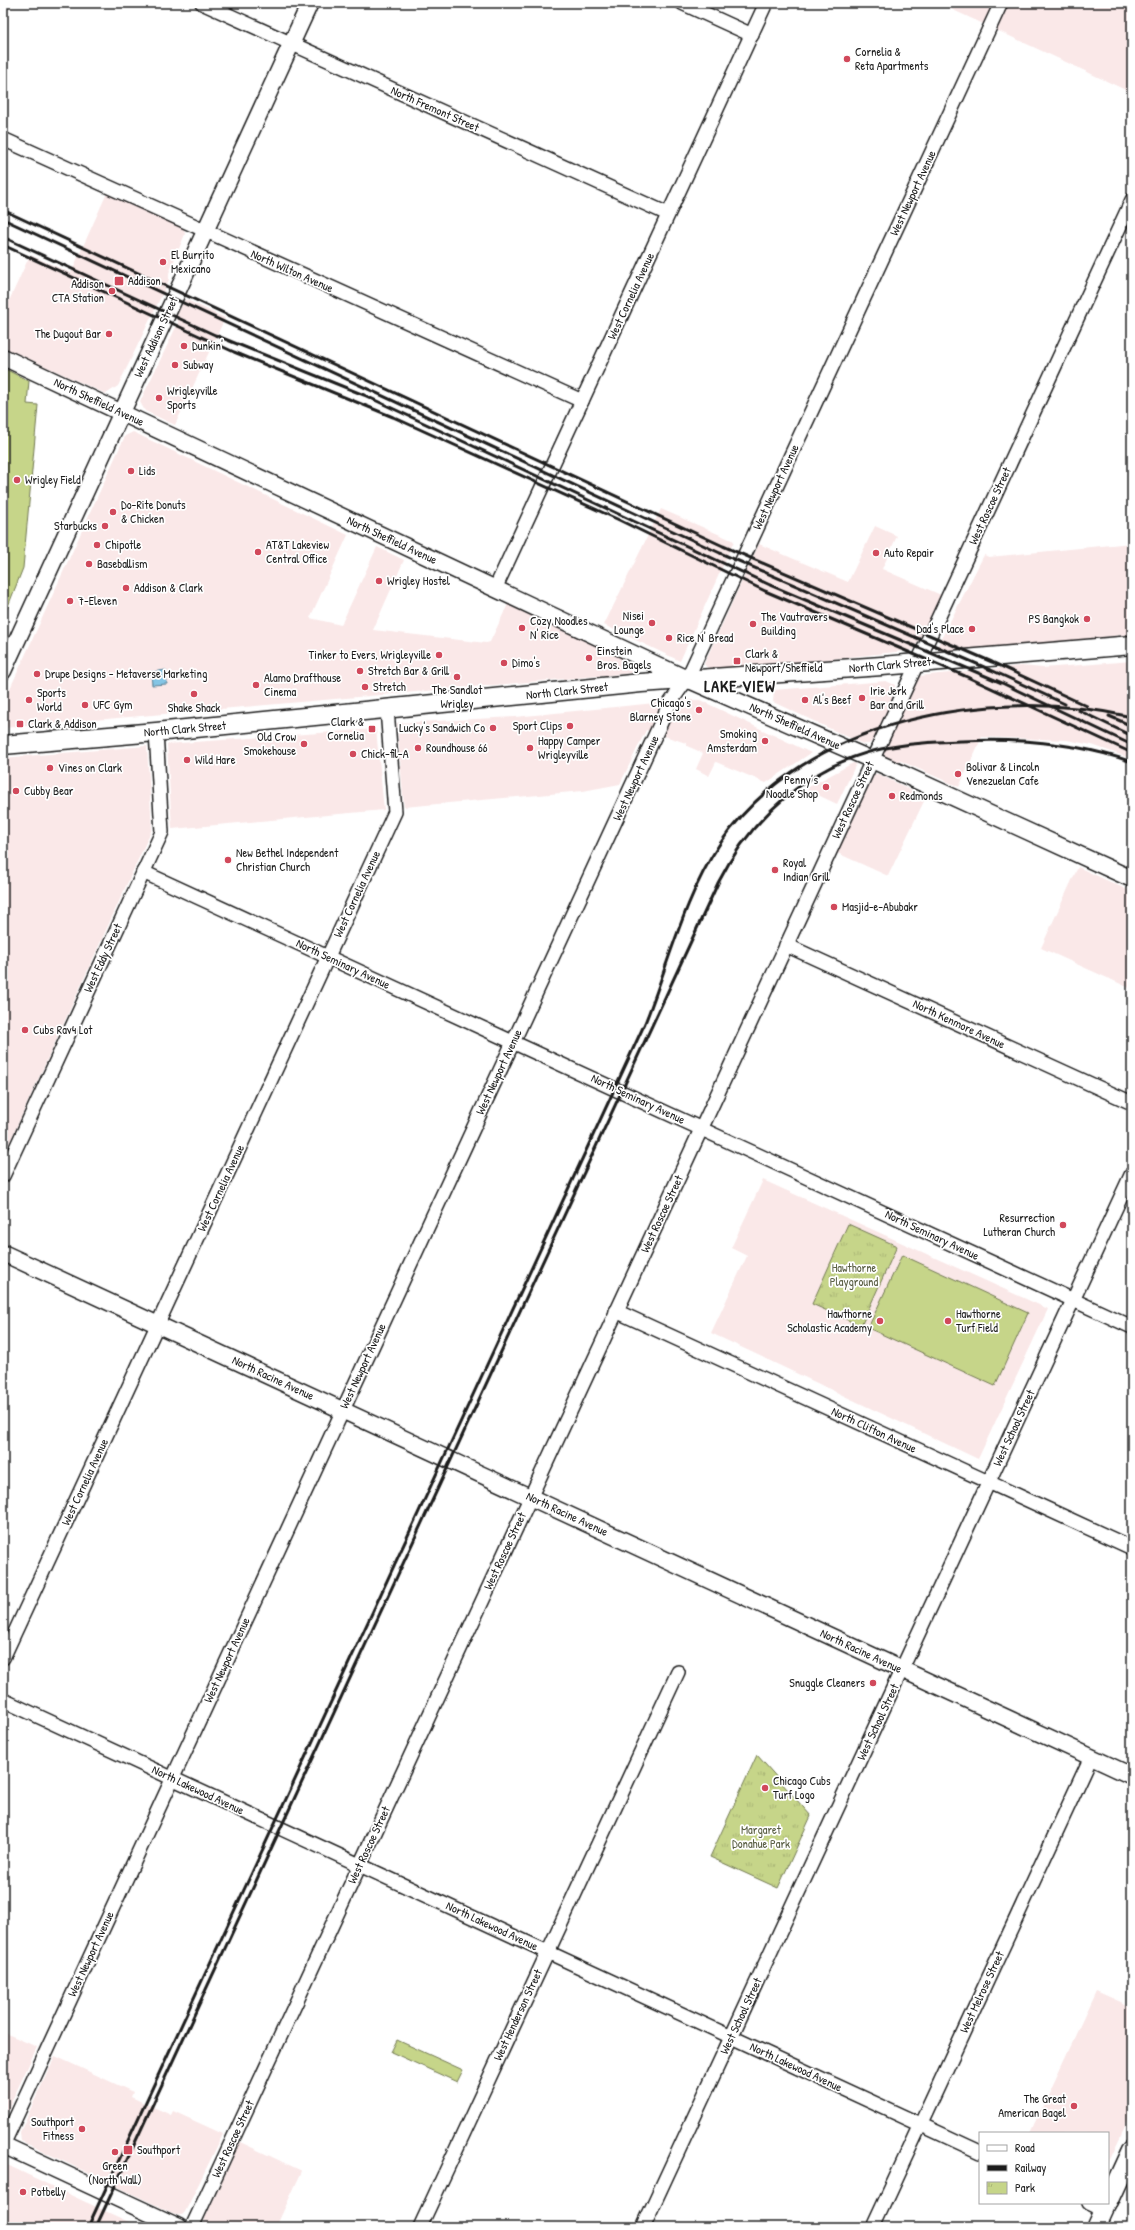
<svg xmlns="http://www.w3.org/2000/svg" width="1135" height="2230" font-family="'Patrick Hand',sans-serif">
	<style>
		.built { fill: #fae8e8 }
		.grass { fill: #c6d589; stroke: #717852 }
		.park { fill: url(#park-tufts); stroke: #717852 }
		.water { fill: url(#water-ripples); stroke: #5a8195 }
		.lines { fill: none; stroke-linecap: round; stroke-linejoin: round }
		.minor-casing { stroke: #1c1c1c; stroke-width: 16 }
		.tertiary-casing { stroke: #1c1c1c; stroke-width: 19 }
		.secondary-casing { stroke: #1c1c1c; stroke-width: 21 }
		.minor { stroke: #fff; stroke-width: 13 }
		.tertiary { stroke: #fff; stroke-width: 16 }
		.secondary { stroke: #fff; stroke-width: 18 }
		.rail { stroke: #1c1c1c; stroke-width: 3 }
		.poi-dot { fill: #d1495b; stroke: #fff; stroke-width: 1.5 }
		.labels { text-anchor: middle; stroke-width: 3.5; stroke-linejoin: round; paint-order: stroke }
		.poi-label { font-size: 12px; fill: #1c1c1c; stroke: #fff; text-anchor: start }
		.street-label { font-size: 12px; fill: #1c1c1c; stroke: #fff }
		.park-label { font-size: 12px; fill: #585d42; stroke: #fff }
		.district-label { font-size: 16px; font-weight: bold; letter-spacing: 1px; fill: #1c1c1c; stroke: #fff }
	</style>
	<defs>
		<pattern id="park-tufts" width="24" height="20" patternUnits="userSpaceOnUse"><rect width="24" height="20" fill="#c6d589"/><path d="M3 7l-1-3M5 7V3M7 7l1-3M15 17l-1-3M17 17v-4M19 17l1-3" fill="none" stroke="#aab676"/></pattern>
		<pattern id="water-ripples" width="26" height="14" patternUnits="userSpaceOnUse"><rect width="26" height="14" fill="#84c5e5"/><path d="M2 4q2-2 4 0t4 0M15 11q2-2 4 0t4 0" fill="none" stroke="#71a9c4"/></pattern>
	</defs>
	<rect width="100%" height="100%" fill="#fff"/>
	<filter id="ink" filterUnits="userSpaceOnUse"><feTurbulence type="fractalNoise" baseFrequency=".025" numOctaves="2"/><feDisplacementMap in="SourceGraphic" scale="8" xChannelSelector="R" yChannelSelector="G"/><feConvolveMatrix kernelMatrix="1 2 1 2 8 2 1 2 1" color-interpolation-filters="sRGB"/></filter>
	<g filter="url(#ink)">
		<!-- built -->
		<g class="built">
			<path d="M 938,3 L 1132,3 L 1132,93 L 1068,63 Z"/>
			<path d="M 107,193 L 184,229 L 185,234 L 169,273 L 169,280 L 118,386 L 106,394 L 3,347 L 3,314 L 30,255 L 71,273 Z"/>
			<path d="M 185,299 L 225,318 L 175,425 L 145,411 L 140,402 L 178,323 L 177,315 Z"/>
			<path d="M 133,432 L 348,535 L 310,618 L 341,625 L 377,547 L 404,560 L 373,630 L 486,643 L 490,642 L 508,604 L 632,663 L 632,673 L 3,728 L 3,704 L 125,436 Z"/>
			<path d="M 661,509 L 734,541 L 680,661 L 604,625 Z"/>
			<path d="M 875,526 L 897,536 L 882,569 L 941,595 L 914,650 L 711,672 L 704,664 L 759,544 L 848,582 Z"/>
			<path d="M 1132,543 L 1132,634 L 945,653 L 938,650 L 938,645 L 984,555 L 989,557 Z"/>
			<path d="M 1132,661 L 1132,759 L 1092,745 L 1067,740 L 982,737 L 959,787 L 901,761 L 893,762 L 884,756 L 883,750 L 916,679 L 919,676 L 1022,666 L 1043,668 Z"/>
			<path d="M 886,681 L 895,685 L 895,692 L 873,740 L 869,744 L 863,744 L 773,702 L 774,690 Z"/>
			<path d="M 685,700 L 700,700 L 811,753 L 766,783 L 716,762 L 709,776 L 696,769 L 703,753 L 687,746 L 686,743 L 646,730 L 620,784 L 583,791 L 404,807 L 397,723 L 515,717 Z"/>
			<path d="M 376,729 L 384,810 L 172,829 L 167,744 Z"/>
			<path d="M 147,746 L 152,829 L 7,1148 L 3,1146 L 3,758 Z"/>
			<path d="M 853,763 L 856,764 L 837,804 L 805,789 Z"/>
			<path d="M 873,774 L 878,774 L 926,797 L 888,876 L 835,852 L 870,776 Z"/>
			<path d="M 1078,867 L 1132,892 L 1132,989 L 1041,948 Z"/>
			<path d="M 763,1180 L 1048,1309 L 978,1459 L 711,1333 L 747,1256 L 731,1248 Z"/>
			<path d="M 1096,1991 L 1132,2007 L 1132,2112 L 1108,2164 L 1108,2133 L 1030,2133 Z"/>
			<path d="M 3,2032 L 37,2047 L 3,2120 Z"/>
			<path d="M 55,2056 L 133,2092 L 131,2097 L 171,2115 L 173,2111 L 223,2134 L 185,2212 L 182,2215 L 177,2215 L 21,2141 L 20,2132 Z"/>
			<path d="M 240,2142 L 302,2171 L 276,2227 L 205,2227 L 204,2225 L 205,2218 Z"/>
			<path d="M 3,2163 L 79,2199 L 140,2227 L 3,2227 Z"/>
		</g>
		<!-- grass -->
		<g class="grass">
			<path d="M 3,368 L 29,381 L 27,404 L 38,405 L 23,568 L 3,619 Z"/>
			<path d="M 902,1255 L 1028,1313 L 995,1386 L 868,1328 Z"/>
			<path d="M 397,2040 L 463,2070 L 457,2082 L 391,2052 Z"/>
		</g>
		<!-- park -->
		<g class="park">
			<path d="M 848,1224 L 897,1246 L 861,1326 L 812,1304 Z"/>
			<path d="M 757,1755 L 811,1816 L 778,1888 L 710,1857 Z"/>
		</g>
		<!-- water -->
		<path class="water" d="M 166,670 L 167,684 L 152,685 L 151,672 Z"/>
		<g class="lines">
			<defs>
				<g id="minor">
					<path d="M 202,3 L 668,214"/>
					<path d="M 682,3 L 752,35"/>
					<path d="M 3,139 L 582,401"/>
					<path d="M 495,589 L 766,3"/>
					<path d="M 143,872 L 1132,1327"/>
					<path d="M 786,945 L 1132,1103"/>
					<path d="M 3,1176 L 162,832 L 156,732"/>
					<path d="M 616,1311 L 1132,1548"/>
					<path d="M 3,1658 L 395,812 L 387,709"/>
					<path d="M 3,1700 L 980,2152"/>
					<path d="M 3,2145 L 670,703 L 687,679 L 1001,3"/>
					<path d="M 1089,2203 L 1104,2210"/>
					<path d="M 192,2227 L 1132,200"/>
					<path d="M 420,2227 L 678,1672"/>
					<path d="M 643,2227 L 1132,1173"/>
					<path d="M 873,2227 L 1091,1757"/>
				</g>
				<g id="tertiary">
					<path d="M 3,357 L 687,679 L 872,760 L 1132,879"/>
					<path d="M 3,671 L 310,3"/>
					<path d="M 3,1253 L 1132,1776"/>
					<path d="M 3,2145 L 179,2227"/>
				</g>
				<g id="secondary">
					<path d="M 3,745 L 156,732 L 641,683 L 882,666 L 1132,645"/>
					<path d="M 1108,2202 L 1132,2150"/>
					<path d="M 1096,2227 L 1107,2203"/>
				</g>
			</defs>
			<!-- minor casing -->
			<use href="#minor" class="minor-casing"/>
			<!-- tertiary casing -->
			<use href="#tertiary" class="tertiary-casing"/>
			<!-- secondary casing -->
			<use href="#secondary" class="secondary-casing"/>
			<!-- minor -->
			<use href="#minor" class="minor"/>
			<!-- tertiary -->
			<use href="#tertiary" class="tertiary"/>
			<!-- secondary -->
			<use href="#secondary" class="secondary"/>
			<!-- rail -->
			<g class="rail">
				<path d="M 3,210 L 723,546 L 992,662 L 1087,706"/>
				<path d="M 3,219 L 720,553 L 991,670 L 1065,704"/>
				<path d="M 3,237 L 215,335 L 364,395 L 770,585 L 1002,683 L 1132,745"/>
				<path d="M 3,245 L 234,352 L 393,417 L 617,519 L 765,591 L 965,676 L 1132,753"/>
				<path d="M 1078,710 L 1132,736"/>
				<path d="M 1109,716 L 1132,726"/>
				<path d="M 88,2227 L 645,1023 C 668,965 685,896 719,845 C 804,718 991,685 1132,717"/>
				<path d="M 96,2227 L 718,883 C 751,818 809,765 881,749 C 907,743 935,742 962,741 C 1020,738 1077,743 1132,762"/>
			</g>
		</g>
	</g>
	<!-- markers -->
	<g class="poi-dot">
		<circle cx="847" cy="59" r="4"/>
		<circle cx="163" cy="262" r="4"/>
		<rect x="114" y="276" width="10" height="10" rx="2"/>
		<circle cx="112" cy="291" r="4"/>
		<circle cx="109" cy="334" r="4"/>
		<circle cx="184" cy="346" r="4"/>
		<circle cx="175" cy="365" r="4"/>
		<circle cx="159" cy="398" r="4"/>
		<circle cx="131" cy="471" r="4"/>
		<circle cx="17" cy="480" r="4"/>
		<circle cx="113" cy="512" r="4"/>
		<circle cx="105" cy="526" r="4"/>
		<circle cx="97" cy="545" r="4"/>
		<circle cx="258" cy="552" r="4"/>
		<circle cx="876" cy="553" r="4"/>
		<circle cx="89" cy="564" r="4"/>
		<circle cx="379" cy="581" r="4"/>
		<circle cx="126" cy="588" r="4"/>
		<circle cx="70" cy="601" r="4"/>
		<circle cx="1087" cy="619" r="4"/>
		<circle cx="652" cy="623" r="4"/>
		<circle cx="753" cy="624" r="4"/>
		<circle cx="522" cy="628" r="4"/>
		<circle cx="972" cy="629" r="4"/>
		<circle cx="669" cy="638" r="4"/>
		<circle cx="439" cy="655" r="4"/>
		<circle cx="589" cy="658" r="4"/>
		<rect x="733" y="657" width="8" height="8" rx="2"/>
		<circle cx="504" cy="663" r="4"/>
		<circle cx="360" cy="671" r="4"/>
		<circle cx="37" cy="674" r="4"/>
		<circle cx="457" cy="677" r="4"/>
		<circle cx="256" cy="685" r="4"/>
		<circle cx="365" cy="687" r="4"/>
		<circle cx="194" cy="694" r="4"/>
		<circle cx="862" cy="698" r="4"/>
		<circle cx="29" cy="700" r="4"/>
		<circle cx="805" cy="700" r="4"/>
		<circle cx="85" cy="705" r="4"/>
		<circle cx="699" cy="710" r="4"/>
		<rect x="16" y="720" width="8" height="8" rx="2"/>
		<circle cx="570" cy="726" r="4"/>
		<circle cx="493" cy="728" r="4"/>
		<rect x="368" y="725" width="8" height="8" rx="2"/>
		<circle cx="765" cy="741" r="4"/>
		<circle cx="304" cy="744" r="4"/>
		<circle cx="418" cy="748" r="4"/>
		<circle cx="530" cy="748" r="4"/>
		<circle cx="353" cy="754" r="4"/>
		<circle cx="187" cy="760" r="4"/>
		<circle cx="50" cy="768" r="4"/>
		<circle cx="958" cy="774" r="4"/>
		<circle cx="826" cy="787" r="4"/>
		<circle cx="16" cy="791" r="4"/>
		<circle cx="892" cy="796" r="4"/>
		<circle cx="228" cy="860" r="4"/>
		<circle cx="775" cy="870" r="4"/>
		<circle cx="834" cy="907" r="4"/>
		<circle cx="25" cy="1030" r="4"/>
		<circle cx="1063" cy="1225" r="4"/>
		<circle cx="880" cy="1321" r="4"/>
		<circle cx="948" cy="1321" r="4"/>
		<circle cx="873" cy="1683" r="4"/>
		<circle cx="765" cy="1788" r="4"/>
		<circle cx="1074" cy="2106" r="4"/>
		<circle cx="82" cy="2129" r="4"/>
		<rect x="123" y="2145" width="10" height="10" rx="2"/>
		<circle cx="115" cy="2152" r="4"/>
		<circle cx="23" cy="2192" r="4"/>
	</g>
	<g class="labels">
		<!-- poi labels -->
		<g class="poi-label">
			<text x="855" y="56">Cornelia &amp;<tspan x="855" dy="14">Reta Apartments</tspan></text>
			<text x="171" y="259">El Burrito<tspan x="171" dy="14">Mexicano</tspan></text>
			<text x="128" y="285">Addison</text>
			<text x="104" y="288" text-anchor="end">Addison<tspan x="104" dy="14">CTA Station</tspan></text>
			<text x="101" y="338" text-anchor="end">The Dugout Bar</text>
			<text x="192" y="350">Dunkin'</text>
			<text x="183" y="369">Subway</text>
			<text x="167" y="395">Wrigleyville<tspan x="167" dy="14">Sports</tspan></text>
			<text x="139" y="475">Lids</text>
			<text x="25" y="484">Wrigley Field</text>
			<text x="121" y="509">Do-Rite Donuts<tspan x="121" dy="14">&amp; Chicken</tspan></text>
			<text x="97" y="530" text-anchor="end">Starbucks</text>
			<text x="105" y="549">Chipotle</text>
			<text x="266" y="549">AT&amp;T Lakeview<tspan x="266" dy="14">Central Office</tspan></text>
			<text x="884" y="557">Auto Repair</text>
			<text x="97" y="568">Baseballism</text>
			<text x="387" y="585">Wrigley Hostel</text>
			<text x="134" y="592">Addison &amp; Clark</text>
			<text x="78" y="605">7-Eleven</text>
			<text x="644" y="620" text-anchor="end">Nisei<tspan x="644" dy="14">Lounge</tspan></text>
			<text x="761" y="621">The Vautravers<tspan x="761" dy="14">Building</tspan></text>
			<text x="1079" y="623" text-anchor="end">PS Bangkok</text>
			<text x="530" y="625">Cozy Noodles<tspan x="530" dy="14">N' Rice</tspan></text>
			<text x="964" y="633" text-anchor="end">Dad's Place</text>
			<text x="677" y="642">Rice N' Bread</text>
			<text x="597" y="655">Einstein<tspan x="597" dy="14">Bros. Bagels</tspan></text>
			<text x="745" y="658">Clark &amp;<tspan x="745" dy="14">Newport/Sheffield</tspan></text>
			<text x="431" y="659" text-anchor="end">Tinker to Evers, Wrigleyville</text>
			<text x="512" y="667">Dimo's</text>
			<text x="368" y="675">Stretch Bar &amp; Grill</text>
			<text x="45" y="678">Drupe Designs - Metaverse Marketing</text>
			<text x="264" y="682">Alamo Drafthouse<tspan x="264" dy="14">Cinema</tspan></text>
			<text x="373" y="691">Stretch</text>
			<text x="457" y="694" text-anchor="middle">The Sandlot<tspan x="457" dy="14">Wrigley</tspan></text>
			<text x="870" y="695">Irie Jerk<tspan x="870" dy="14">Bar and Grill</tspan></text>
			<text x="37" y="697">Sports<tspan x="37" dy="14">World</tspan></text>
			<text x="813" y="704">Al's Beef</text>
			<text x="691" y="707" text-anchor="end">Chicago's<tspan x="691" dy="14">Blarney Stone</tspan></text>
			<text x="93" y="709">UFC Gym</text>
			<text x="194" y="712" text-anchor="middle">Shake Shack</text>
			<text x="364" y="726" text-anchor="end">Clark &amp;<tspan x="364" dy="14">Cornelia</tspan></text>
			<text x="28" y="728">Clark &amp; Addison</text>
			<text x="562" y="730" text-anchor="end">Sport Clips</text>
			<text x="485" y="732" text-anchor="end">Lucky's Sandwich Co</text>
			<text x="757" y="738" text-anchor="end">Smoking<tspan x="757" dy="14">Amsterdam</tspan></text>
			<text x="296" y="741" text-anchor="end">Old Crow<tspan x="296" dy="14">Smokehouse</tspan></text>
			<text x="538" y="745">Happy Camper<tspan x="538" dy="14">Wrigleyville</tspan></text>
			<text x="426" y="752">Roundhouse 66</text>
			<text x="361" y="758">Chick-fil-A</text>
			<text x="195" y="764">Wild Hare</text>
			<text x="966" y="771">Bolivar &amp; Lincoln<tspan x="966" dy="14">Venezuelan Cafe</tspan></text>
			<text x="58" y="772">Vines on Clark</text>
			<text x="818" y="784" text-anchor="end">Penny’s<tspan x="818" dy="14">Noodle Shop</tspan></text>
			<text x="24" y="795">Cubby Bear</text>
			<text x="900" y="800">Redmonds</text>
			<text x="236" y="857">New Bethel Independent<tspan x="236" dy="14">Christian Church</tspan></text>
			<text x="783" y="867">Royal<tspan x="783" dy="14">Indian Grill</tspan></text>
			<text x="842" y="911">Masjid-e-Abubakr</text>
			<text x="33" y="1034">Cubs Rav4 Lot</text>
			<text x="1055" y="1222" text-anchor="end">Resurrection<tspan x="1055" dy="14">Lutheran Church</tspan></text>
			<text x="872" y="1318" text-anchor="end">Hawthorne<tspan x="872" dy="14">Scholastic Academy</tspan></text>
			<text x="956" y="1318">Hawthorne<tspan x="956" dy="14">Turf Field</tspan></text>
			<text x="865" y="1687" text-anchor="end">Snuggle Cleaners</text>
			<text x="773" y="1785">Chicago Cubs<tspan x="773" dy="14">Turf Logo</tspan></text>
			<text x="1066" y="2103" text-anchor="end">The Great<tspan x="1066" dy="14">American Bagel</tspan></text>
			<text x="74" y="2126" text-anchor="end">Southport<tspan x="74" dy="14">Fitness</tspan></text>
			<text x="137" y="2154">Southport</text>
			<text x="115" y="2170" text-anchor="middle">Green<tspan x="115" dy="14">(North Wall)</tspan></text>
			<text x="31" y="2196">Potbelly</text>
		</g>
		<!-- street labels -->
		<g class="street-label">
			<text transform="translate(435 109) rotate(24)" y="4">North Fremont Street</text>
			<text transform="translate(913 193) rotate(-65)" y="4">West Newport Avenue</text>
			<text transform="translate(292 271) rotate(24)" y="4">North Wilton Avenue</text>
			<text transform="translate(631 296) rotate(-65)" y="4">West Cornelia Avenue</text>
			<text transform="translate(156 337) rotate(-65)" y="4">West Addison Street</text>
			<text transform="translate(99 402) rotate(25)" y="4">North Sheffield Avenue</text>
			<text transform="translate(776 487) rotate(-65)" y="4">West Newport Avenue</text>
			<text transform="translate(990 506) rotate(-65)" y="4">West Roscoe Street</text>
			<text transform="translate(392 540) rotate(25)" y="4">North Sheffield Avenue</text>
			<text transform="translate(890 665) rotate(-5)" y="4">North Clark Street</text>
			<text transform="translate(567 691) rotate(-6)" y="4">North Clark Street</text>
			<text transform="translate(795 726) rotate(24)" y="4">North Sheffield Avenue</text>
			<text transform="translate(185 729) rotate(-5)" y="4">North Clark Street</text>
			<text transform="translate(636 778) rotate(-65)" y="4">West Newport Avenue</text>
			<text transform="translate(853 800) rotate(-65)" y="4">West Roscoe Street</text>
			<text transform="translate(357 894) rotate(-65)" y="4">West Cornelia Avenue</text>
			<text transform="translate(103 958) rotate(-65)" y="4">West Eddy Street</text>
			<text transform="translate(343 964) rotate(25)" y="4">North Seminary Avenue</text>
			<text transform="translate(959 1024) rotate(25)" y="4">North Kenmore Avenue</text>
			<text transform="translate(499 1072) rotate(-65)" y="4">West Newport Avenue</text>
			<text transform="translate(638 1099) rotate(25)" y="4">North Seminary Avenue</text>
			<text transform="translate(221 1188) rotate(-65)" y="4">West Cornelia Avenue</text>
			<text transform="translate(662 1214) rotate(-65)" y="4">West Roscoe Street</text>
			<text transform="translate(932 1235) rotate(25)" y="4">North Seminary Avenue</text>
			<text transform="translate(363 1366) rotate(-65)" y="4">West Newport Avenue</text>
			<text transform="translate(273 1378) rotate(25)" y="4">North Racine Avenue</text>
			<text transform="translate(1014 1428) rotate(-65)" y="4">West School Street</text>
			<text transform="translate(874 1430) rotate(25)" y="4">North Clifton Avenue</text>
			<text transform="translate(85 1482) rotate(-65)" y="4">West Cornelia Avenue</text>
			<text transform="translate(567 1514) rotate(25)" y="4">North Racine Avenue</text>
			<text transform="translate(505 1551) rotate(-65)" y="4">West Roscoe Street</text>
			<text transform="translate(861 1651) rotate(25)" y="4">North Racine Avenue</text>
			<text transform="translate(227 1660) rotate(-65)" y="4">West Newport Avenue</text>
			<text transform="translate(878 1722) rotate(-65)" y="4">West School Street</text>
			<text transform="translate(198 1790) rotate(25)" y="4">North Lakewood Avenue</text>
			<text transform="translate(369 1845) rotate(-65)" y="4">West Roscoe Street</text>
			<text transform="translate(492 1926) rotate(25)" y="4">North Lakewood Avenue</text>
			<text transform="translate(91 1954) rotate(-65)" y="4">West Newport Avenue</text>
			<text transform="translate(982 1992) rotate(-65)" y="4">West Melrose Street</text>
			<text transform="translate(518 2015) rotate(-65)" y="4">West Henderson Street</text>
			<text transform="translate(741 2016) rotate(-65)" y="4">West School Street</text>
			<text transform="translate(796 2067) rotate(25)" y="4">North Lakewood Avenue</text>
			<text transform="translate(233 2139) rotate(-65)" y="4">West Roscoe Street</text>
		</g>
		<!-- park labels -->
		<g class="park-label">
			<text x="854" y="1272">Hawthorne<tspan x="854" dy="14">Playground</tspan></text>
			<text x="761" y="1834">Margaret<tspan x="761" dy="14">Donahue Park</tspan></text>
		</g>
		<!-- district labels -->
		<g class="district-label">
			<text x="740" y="692">LAKE VIEW</text>
		</g>
	</g>
	<!-- margin -->
	<rect width="1135" height="2230" fill="none" stroke="#fff" stroke-width="16"/>
	<rect x="8" y="8" width="1119" height="2214" fill="none" stroke="#1c1c1c" stroke-width="1.5" filter="url(#ink)"/>
	<!-- legend -->
	<rect x="979" y="2132" width="130" height="72" fill="#ffffff" stroke="#a4a4a4"/>
	<rect x="987" y="2145" width="20" height="6" fill="#ffffff" stroke="#a4a4a4"/>
	<text x="1015" y="2152" font-size="12" fill="#1c1c1c">Road</text>
	<rect x="987" y="2165" width="20" height="6" fill="#1c1c1c" stroke="#a4a4a4"/>
	<text x="1015" y="2172" font-size="12" fill="#1c1c1c">Railway</text>
	<rect x="987" y="2182" width="20" height="12" fill="url(#park-tufts)" stroke="#a4a4a4"/>
	<text x="1015" y="2192" font-size="12" fill="#1c1c1c">Park</text>
</svg>
